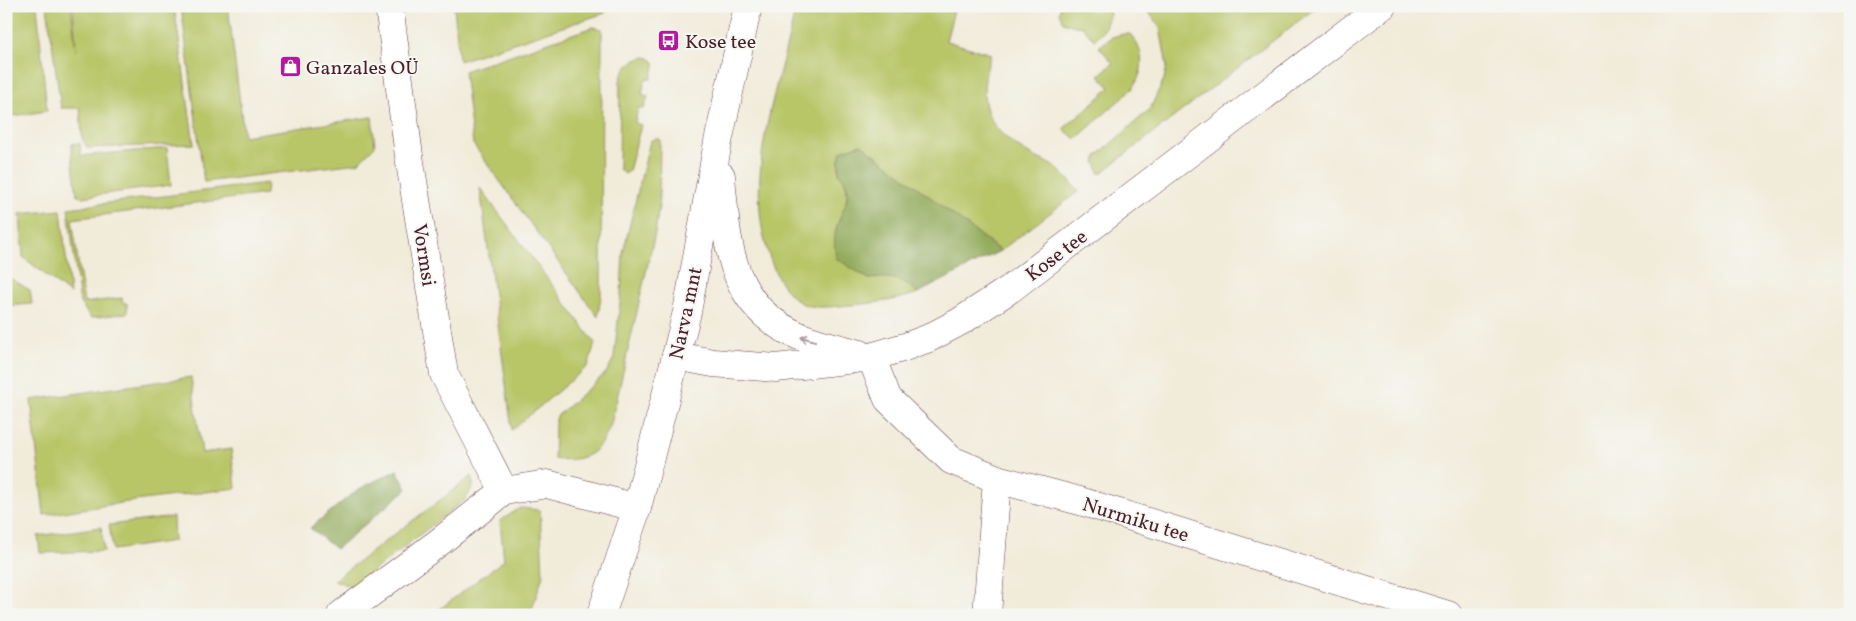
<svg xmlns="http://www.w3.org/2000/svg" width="1856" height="621" font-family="Vollkorn,serif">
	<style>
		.green { fill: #b8c668; stroke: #81724a }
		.forest { fill: #92ab5c; stroke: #6e6544 }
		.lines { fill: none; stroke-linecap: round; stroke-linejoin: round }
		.minor-casing { stroke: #633e45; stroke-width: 29 }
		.secondary-casing { stroke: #633e45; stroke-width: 29 }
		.minor { stroke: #fff; stroke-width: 28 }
		.secondary { stroke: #fff; stroke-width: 28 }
		.oneway { stroke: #ae9aa0 }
		.labels { text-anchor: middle; stroke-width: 4; stroke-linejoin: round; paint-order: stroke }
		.poi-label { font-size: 20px; fill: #4a1f2b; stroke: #f6f6f2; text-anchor: start }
		.street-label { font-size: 20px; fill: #4a1f2b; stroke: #f6f6f2 }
	</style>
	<rect width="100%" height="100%" fill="#f6f6f2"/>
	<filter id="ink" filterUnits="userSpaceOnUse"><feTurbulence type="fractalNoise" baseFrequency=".02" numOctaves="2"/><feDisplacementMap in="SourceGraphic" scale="10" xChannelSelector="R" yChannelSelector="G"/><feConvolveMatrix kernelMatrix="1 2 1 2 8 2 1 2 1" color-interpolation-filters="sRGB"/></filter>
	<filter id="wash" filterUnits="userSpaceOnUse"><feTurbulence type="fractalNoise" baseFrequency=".0096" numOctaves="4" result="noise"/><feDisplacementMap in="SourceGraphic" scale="20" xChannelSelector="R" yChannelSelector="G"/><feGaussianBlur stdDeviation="1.12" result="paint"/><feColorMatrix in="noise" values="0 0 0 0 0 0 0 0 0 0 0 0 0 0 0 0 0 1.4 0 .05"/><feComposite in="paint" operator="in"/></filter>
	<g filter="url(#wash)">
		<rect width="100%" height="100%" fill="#f1ebd9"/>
		<!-- green -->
		<g class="green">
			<path d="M 6,6 L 37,6 L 47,111 L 6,117 Z"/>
			<path d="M 47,6 L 71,6 L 76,51 L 73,6 L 174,6 L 194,144 L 87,148 L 82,138 L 80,108 L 61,108 Z"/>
			<path d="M 181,6 L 228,6 L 244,136 L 372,117 L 375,146 L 358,163 L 204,182 Z"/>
			<path d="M 454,6 L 606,6 L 605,13 L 459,61 Z"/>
			<path d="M 796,6 L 955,6 L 946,41 L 991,54 C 975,104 986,130 1033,156 C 1039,159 1045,161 1051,165 C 1062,171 1070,182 1079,191 L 1000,251 L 861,144 L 842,151 L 839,160 L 839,174 L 845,180 L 847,194 L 845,208 L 837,226 L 836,258 L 869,279 C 891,276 902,277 918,293 C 895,301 874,303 851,305 C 836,306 815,310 801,303 C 787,295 778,279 772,264 C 739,180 779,89 796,6 Z"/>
			<path d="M 1061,6 L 1101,6 L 1110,13 L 1104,30 L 1094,40 L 1081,25 L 1078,27 L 1063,22 L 1059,12 Z"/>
			<path d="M 1142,6 L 1318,6 L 1100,174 L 1095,161 L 1098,155 L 1150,109 L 1164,79 L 1167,66 L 1160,28 L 1151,15 Z"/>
			<path d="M 593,27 L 602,29 L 601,295 L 598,317 L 473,144 L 464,71 Z"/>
			<path d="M 1123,34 L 1130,34 C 1145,51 1145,71 1132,89 L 1076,139 L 1063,129 L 1110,88 L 1099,75 L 1113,63 L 1099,47 L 1112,37 Z"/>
			<path d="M 644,57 L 650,58 L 655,64 L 651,79 L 645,79 L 642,94 L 648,96 L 644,109 L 638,108 L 635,123 L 641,125 L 629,171 L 625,174 L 619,169 L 620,81 C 623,67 631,61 644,57 Z"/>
			<path d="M 655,139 L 660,139 L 659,206 L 655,233 L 611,424 C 599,454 586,462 554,459 L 555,424 L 557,416 L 606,373 L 614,358 L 621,294 L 623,253 L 650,141 Z"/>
			<path d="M 80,143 L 81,156 L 167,148 L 171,185 L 82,197 L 77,195 L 72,156 L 72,144 Z"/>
			<path d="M 267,183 L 266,194 L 72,219 L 84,303 L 122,298 L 123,303 L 127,303 L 127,313 L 91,318 L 80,303 L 68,208 Z"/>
			<path d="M 480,188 L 595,343 L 588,366 L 512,430 Z"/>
			<path d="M 61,210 L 70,294 L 23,257 L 20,214 Z"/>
			<path d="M 6,276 L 30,290 L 32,304 L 6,306 Z"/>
			<path d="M 191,377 L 202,453 L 231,449 L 236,488 L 127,502 L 44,515 L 31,400 Z"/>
			<path d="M 472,476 L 473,486 L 466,499 L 352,587 L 334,580 Z"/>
			<path d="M 520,508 L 540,510 L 543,575 L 530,615 L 432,615 L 504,560 L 500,521 Z"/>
			<path d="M 173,517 L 174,541 L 113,550 L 109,525 Z"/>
			<path d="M 101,527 L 104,551 L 40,553 L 38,536 Z"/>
		</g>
		<!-- forest -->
		<g class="forest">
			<path d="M 861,144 L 1000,251 L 918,293 C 902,278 891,276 869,279 L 836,258 C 834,247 834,237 837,226 C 842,209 857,191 839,174 L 839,160 L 841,151 Z"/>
			<path d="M 397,470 L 407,489 L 336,549 L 310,528 L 357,490 Z"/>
		</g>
	</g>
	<g filter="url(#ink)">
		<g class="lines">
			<defs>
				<g id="minor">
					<path d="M 389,6 L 409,156 L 444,374 L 504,491"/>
					<path d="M 871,357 L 888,399 L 951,460 L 997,479 L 1080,501 L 1448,615"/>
					<path d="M 341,615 L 438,543 L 504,491 L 547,484 L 637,508"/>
					<path d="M 987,615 L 997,479"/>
				</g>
				<g id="secondary">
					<path d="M 721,176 C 727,241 728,305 797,335 C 817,344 840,348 860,354"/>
					<path d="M 676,356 L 713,363 L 776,368 L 871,357 L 905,347 L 929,338 L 961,321 L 1010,289 L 1382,6"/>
					<path d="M 601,615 L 637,508 L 676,356 L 687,312 L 718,142 L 748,6"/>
				</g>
			</defs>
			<!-- minor casing -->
			<use href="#minor" class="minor-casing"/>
			<!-- secondary casing -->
			<use href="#secondary" class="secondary-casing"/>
			<!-- minor -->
			<use href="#minor" class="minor"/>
			<!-- secondary -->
			<use href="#secondary" class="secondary"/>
		</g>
		<!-- one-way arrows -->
		<defs><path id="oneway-shaft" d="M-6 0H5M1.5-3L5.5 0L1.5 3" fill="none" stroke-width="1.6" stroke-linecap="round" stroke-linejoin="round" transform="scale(1.25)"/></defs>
		<use class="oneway" href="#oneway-shaft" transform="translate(808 339) rotate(-164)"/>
	</g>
	<!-- icons -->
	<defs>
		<symbol id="bus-square" viewBox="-11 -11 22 22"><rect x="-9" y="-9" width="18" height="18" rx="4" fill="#b5179e" stroke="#f6f6f2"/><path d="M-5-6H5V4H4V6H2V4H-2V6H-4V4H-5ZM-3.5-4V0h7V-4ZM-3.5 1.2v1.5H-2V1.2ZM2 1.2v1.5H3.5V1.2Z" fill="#fff"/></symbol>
		<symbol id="shop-square" viewBox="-11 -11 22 22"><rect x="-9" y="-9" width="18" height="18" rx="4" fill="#b5179e" stroke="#f6f6f2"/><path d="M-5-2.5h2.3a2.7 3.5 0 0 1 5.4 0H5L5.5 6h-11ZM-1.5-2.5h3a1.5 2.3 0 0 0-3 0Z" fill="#fff"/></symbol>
	</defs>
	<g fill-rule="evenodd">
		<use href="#bus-square" x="656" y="28" width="25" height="25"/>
		<use href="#shop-square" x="278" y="54" width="25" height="25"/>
	</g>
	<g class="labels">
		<!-- poi labels -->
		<g class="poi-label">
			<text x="685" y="48">Kose tee</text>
			<text x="306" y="74">Ganzales OÜ</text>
		</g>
		<!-- street labels -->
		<g class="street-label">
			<text transform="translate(425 255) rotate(81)" y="7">Vormsi</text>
			<text transform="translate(1056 255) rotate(-37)" y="7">Kose tee</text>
			<text transform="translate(685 313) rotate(-78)" y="7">Narva mnt</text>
			<text transform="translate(1136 519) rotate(17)" y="7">Nurmiku tee</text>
		</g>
	</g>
	<!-- margin -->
	<rect width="1856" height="621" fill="none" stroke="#f6f6f2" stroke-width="25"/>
</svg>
